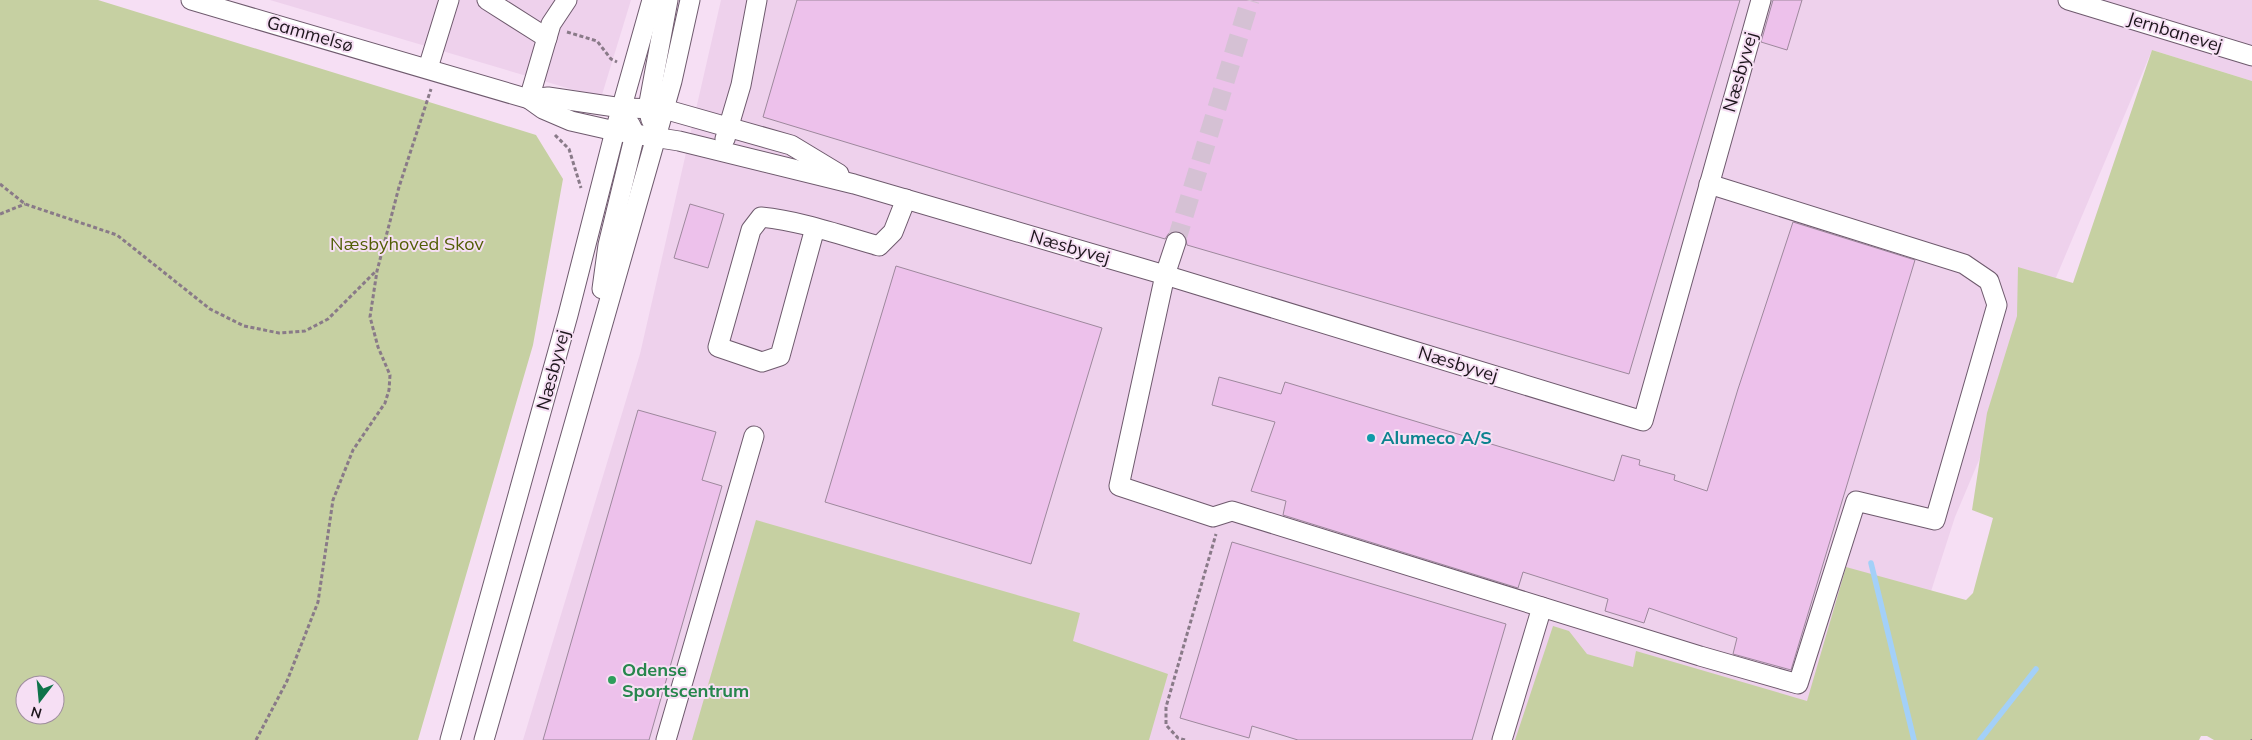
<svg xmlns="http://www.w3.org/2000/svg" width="2252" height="740" font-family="Mulish,sans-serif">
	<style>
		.built { fill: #eed1ec }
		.green { fill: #c6d0a2; fill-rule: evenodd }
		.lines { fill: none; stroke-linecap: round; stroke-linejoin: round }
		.stream { stroke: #a3d0f8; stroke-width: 5.5 }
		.building { fill: #edc1eb; stroke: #9d889c }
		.minor-tunnel { stroke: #d5c1d4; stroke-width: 19; stroke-dasharray: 19 9; stroke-linecap: butt }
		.minor-casing { stroke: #6e5a6d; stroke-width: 21 }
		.path { stroke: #897a88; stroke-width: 3; stroke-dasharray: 4 2.5; stroke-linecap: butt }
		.minor { stroke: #fff; stroke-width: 19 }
		.culture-dot { fill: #0f9aa8; stroke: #f6dff4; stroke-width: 2 }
		.leisure-dot { fill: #2e9e5b; stroke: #f6dff4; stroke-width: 2 }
		.labels { text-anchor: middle; stroke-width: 4; stroke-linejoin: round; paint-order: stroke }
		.street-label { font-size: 18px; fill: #1d151c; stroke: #f6dff4 }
		.park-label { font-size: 18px; fill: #525e05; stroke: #f6dff4 }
		.culture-label { font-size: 18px; font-weight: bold; fill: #0d838f; stroke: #f6dff4; text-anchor: start }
		.leisure-label { font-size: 18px; font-weight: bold; fill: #27864d; stroke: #f6dff4; text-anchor: start }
	</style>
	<rect width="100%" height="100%" fill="#f6dff4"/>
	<!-- built -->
	<g class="built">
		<path d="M 270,0 L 631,0 L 601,98 Z"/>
		<path d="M 721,0 L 2252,0 L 2252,81 L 2152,50 L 1955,517 L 1883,740 L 523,740 L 640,354 Z"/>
	</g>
	<!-- green -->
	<g class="green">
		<path d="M 0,0 L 98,0 L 536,135 L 563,179 L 533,345 L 418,740 L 0,740 ZM 25,685 L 55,685 L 55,715 L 25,715 Z"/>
		<path d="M 2152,50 L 2252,81 L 2252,740 L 2214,740 L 2207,736 L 2201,736 L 2199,740 L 1515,740 L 1553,626 L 1569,631 L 1587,654 L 1633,667 L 1636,651 L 1807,701 L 1846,567 L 1966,600 L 1973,593 L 1993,518 L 1972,510 L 1987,413 L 2017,316 L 2018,267 L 2073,283 Z"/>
		<path d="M 756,520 L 1080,613 L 1073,641 L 1168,674 L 1149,740 L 692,740 Z"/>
	</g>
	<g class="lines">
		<!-- stream -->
		<g class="stream">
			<path d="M 1871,563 L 1914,740"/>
			<path d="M 1980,740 L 2036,669"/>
		</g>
	</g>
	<!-- building -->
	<g class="building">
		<path d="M 797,0 L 1740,0 L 1629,374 L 1187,245 L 1185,235 L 1179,231 L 1169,233 L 1165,239 L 763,117 Z"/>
		<path d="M 1773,0 L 1802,0 L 1787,50 L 1761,42 Z"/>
		<path d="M 690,204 L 724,214 L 708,268 L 674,258 Z"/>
		<path d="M 1793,222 L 1915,260 L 1791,670 L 1733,654 L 1737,638 L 1649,608 L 1644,623 L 1605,611 L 1608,599 L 1523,572 L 1518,588 L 1283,515 L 1286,501 L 1251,491 L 1275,422 L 1212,405 L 1219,377 L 1281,394 L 1285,382 L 1614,481 L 1622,455 L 1640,460 L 1639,465 L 1675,475 L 1674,480 L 1707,491 L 1738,389 Z"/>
		<path d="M 896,266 L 1102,328 L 1031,564 L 825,502 Z"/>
		<path d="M 638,410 L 716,432 L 702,480 L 722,486 L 649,740 L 543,740 Z"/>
		<path d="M 1232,542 L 1506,624 L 1472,740 L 1298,740 L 1252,726 L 1249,738 L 1180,718 Z"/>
	</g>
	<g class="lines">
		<!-- minor-tunnel -->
		<path class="minor-tunnel" d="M 1176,242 L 1250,0"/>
		<defs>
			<g id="minor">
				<path d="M 191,0 L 529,99 L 543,109 L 571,121 L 615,131 L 679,141 L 854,184 L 1165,275 L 1643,421 L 1761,0"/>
				<path d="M 487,0 L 547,38"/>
				<path d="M 2068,0 L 2252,56"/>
				<path d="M 428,68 L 449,0"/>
				<path d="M 529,99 L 548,97 L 622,108 L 664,109 L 791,145 L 839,174"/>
				<path d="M 529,99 L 551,24 L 567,0"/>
				<path d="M 651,120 L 648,108 L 668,0"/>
				<path d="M 725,139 L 741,85 L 757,0"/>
				<path d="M 815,228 L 780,356 L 762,362 L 718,347 L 751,230 L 761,217 C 801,221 840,235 879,246 L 893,232 L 906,199"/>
				<path d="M 1176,242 L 1165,275 L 1119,486 L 1213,517 L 1232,511 L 1700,656 L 1798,684 L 1856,501 L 1935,520 L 1997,305 L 1989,281 L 1964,264 L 1709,184"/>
				<path d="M 602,289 L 608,245 L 635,134 L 630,124"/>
				<path d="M 450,740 L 568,315 L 615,131 L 652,0"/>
				<path d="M 484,740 L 672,81 L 690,0"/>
				<path d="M 666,740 L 754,436"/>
				<path d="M 1502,740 L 1542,607"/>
			</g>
		</defs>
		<!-- minor casing -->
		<use href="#minor" class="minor-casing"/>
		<!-- path -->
		<g class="path">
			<path d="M 567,32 L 597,41 L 611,59 L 617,62"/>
			<path d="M 555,135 L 569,149 L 581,188"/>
			<path d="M 0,184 L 25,204 L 117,235 L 210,309 L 244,326 L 279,333 L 305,331 L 328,319 L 376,271"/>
			<path d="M 0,214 L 25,204"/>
			<path d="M 256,740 L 287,681 L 318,602 L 333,500 L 353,450 L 385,403 L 389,390 L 390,375 L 378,347 L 370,317 L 377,271 L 399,187 L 431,89"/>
			<path d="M 1185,740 L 1178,738 L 1166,725 L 1166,707 L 1216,534"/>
			<path d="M 2252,740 L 2252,739"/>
		</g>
		<!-- minor -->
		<use href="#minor" class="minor"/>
	</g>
	<!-- markers -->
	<circle class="culture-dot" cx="1371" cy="438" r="5"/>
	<circle class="leisure-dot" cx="612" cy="680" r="5"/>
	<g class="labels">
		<!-- street labels -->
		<g class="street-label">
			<text transform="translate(2175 32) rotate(17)" y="6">Jernbanevej</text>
			<text transform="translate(310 34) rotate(16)" y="6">Gammelsø</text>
			<text transform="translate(1740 72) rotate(-74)" y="6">Næsbyvej</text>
			<text transform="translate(1070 247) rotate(16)" y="6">Næsbyvej</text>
			<text transform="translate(1458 364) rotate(17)" y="6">Næsbyvej</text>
			<text transform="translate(553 370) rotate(-75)" y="6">Næsbyvej</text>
		</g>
		<!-- park labels -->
		<g class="park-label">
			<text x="407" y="250">Næsbyhoved Skov</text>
		</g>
		<!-- culture labels -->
		<g class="culture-label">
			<text x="1381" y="444">Alumeco A/S</text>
		</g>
		<!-- leisure labels -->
		<g class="leisure-label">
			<text x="622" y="676">Odense<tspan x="622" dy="21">Sportscentrum</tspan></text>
		</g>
	</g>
	<!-- north arrow -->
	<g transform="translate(40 700) rotate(196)"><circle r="24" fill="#f6dff4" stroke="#9f8e9e"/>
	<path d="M0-4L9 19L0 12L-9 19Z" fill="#0f734a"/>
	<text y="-8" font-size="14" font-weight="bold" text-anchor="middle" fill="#1d151c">N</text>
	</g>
</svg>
